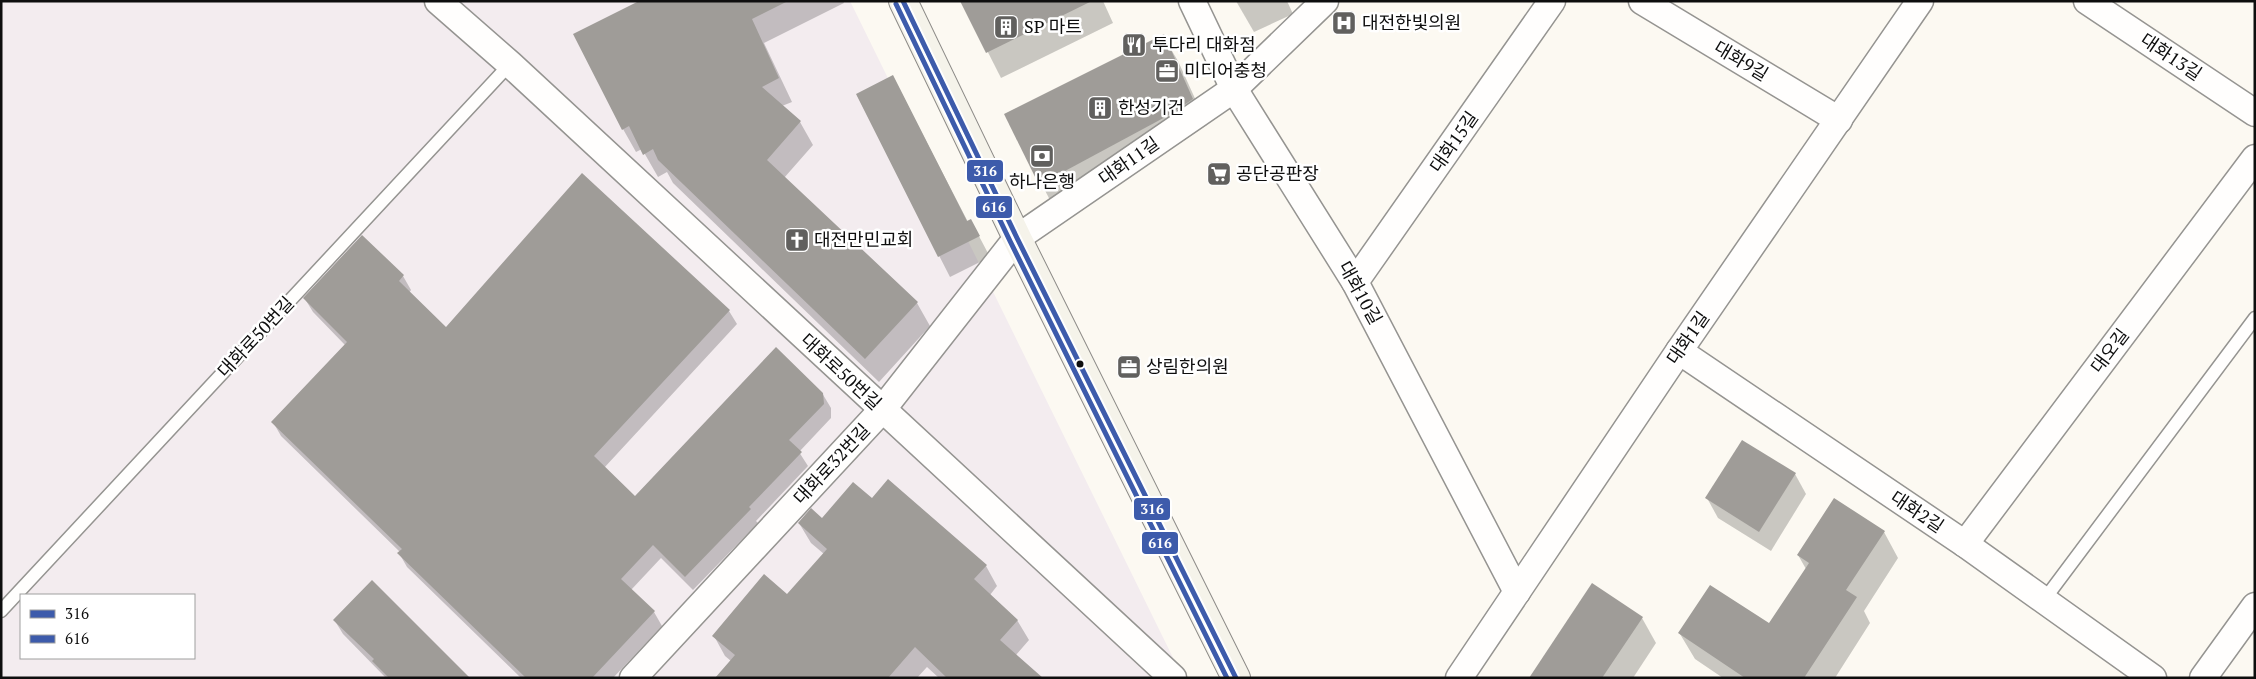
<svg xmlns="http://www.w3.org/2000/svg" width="2256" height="679" font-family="'PT Serif','Noto Sans KR',serif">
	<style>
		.industrial { fill: #f3ecef; fill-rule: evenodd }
		.shadow { fill: #0003 }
		.building { fill: #9f9c98 }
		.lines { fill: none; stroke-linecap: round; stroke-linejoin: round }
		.service-casing { stroke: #959491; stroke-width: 15 }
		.minor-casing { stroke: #959491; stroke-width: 29 }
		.secondary-casing { stroke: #8c8a87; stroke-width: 30 }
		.service { stroke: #fffefd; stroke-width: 12 }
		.minor { stroke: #fffefd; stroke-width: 26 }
		.secondary { stroke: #f5f3ea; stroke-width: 28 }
		.bus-1-casing { stroke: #fff; stroke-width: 9 }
		.bus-2-casing { stroke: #fff; stroke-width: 9 }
		.bus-1 { stroke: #3d5bab; stroke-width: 5 }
		.bus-2 { stroke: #3d5bab; stroke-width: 5 }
		.bus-dot { fill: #0e0e0e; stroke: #fff; stroke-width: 2 }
		.labels { text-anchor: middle; stroke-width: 5; stroke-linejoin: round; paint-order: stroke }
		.poi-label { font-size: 18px; fill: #0e0e0e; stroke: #fff; text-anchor: start }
		.street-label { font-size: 18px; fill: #0e0e0e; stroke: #fff }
		.line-badge { stroke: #fff; stroke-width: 2 }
		.badge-label { font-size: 14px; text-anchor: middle; font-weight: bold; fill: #fff }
	</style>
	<rect width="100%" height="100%" fill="#fcf9f2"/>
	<!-- industrial -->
	<path class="industrial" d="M 1,1 L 850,1 L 1183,678 L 1,678 ZM 21,595 L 194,595 L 194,658 L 21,658 Z"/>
	<!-- shadow -->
	<g class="shadow">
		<path d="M 642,1 L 843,1 L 844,3 L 764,43 L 792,102 L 782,106 L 800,122 L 813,145 L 784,178 L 917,303 L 930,326 L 879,382 L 673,183 L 667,172 L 658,177 L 642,149 L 636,152 L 623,129 Z"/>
		<path d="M 962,1 L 1103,1 L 1113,23 L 1001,78 Z"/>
		<path d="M 1236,1 L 1287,1 L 1293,14 L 1254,32 Z"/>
		<path d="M 1163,36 L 1178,61 L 1207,125 L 1183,141 L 1055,210 L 1006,114 Z"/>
		<path d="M 893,77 L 968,222 L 971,221 L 990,257 L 950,277 L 857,95 Z"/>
		<path d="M 362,237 L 403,276 L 411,290 L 409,293 L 446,328 L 729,311 L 737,324 L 604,468 L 635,498 L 822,393 L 831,408 L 831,418 L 799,452 L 808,466 L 756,521 L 758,523 L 693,590 L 661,558 L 631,590 L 654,612 L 662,626 L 613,678 L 521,678 L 407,567 L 399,553 L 400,552 L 281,436 L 273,422 L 345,345 L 313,312 L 305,299 Z"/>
		<path d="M 1795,474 L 1806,494 L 1771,551 L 1718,518 L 1707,498 Z"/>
		<path d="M 872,499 L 986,566 L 997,586 L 990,595 L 1017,620 L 1029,640 L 1016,655 L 1041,678 L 939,678 L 927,667 L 917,678 L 717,678 L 731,661 L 725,656 L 714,636 L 787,595 L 824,554 L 811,543 L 799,523 L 822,520 Z"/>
		<path d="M 1884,532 L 1898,558 L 1864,611 L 1870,623 L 1835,678 L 1723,678 L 1695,659 L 1680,634 L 1770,625 L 1806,569 L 1798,555 Z"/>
		<path d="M 1642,618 L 1656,643 L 1633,678 L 1530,678 Z"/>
		<path d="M 335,621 L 468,678 L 386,678 L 343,634 Z"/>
	</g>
	<!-- building -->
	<g class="building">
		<path d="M 639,1 L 788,1 L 752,19 L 779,78 L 762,87 L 801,121 L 767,160 L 918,302 L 865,359 L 658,160 L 653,149 L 643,155 L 629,126 L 622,130 L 573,34 Z"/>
		<path d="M 960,1 L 1092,1 L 986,53 Z"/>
		<path d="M 1164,34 L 1193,99 L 1169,115 L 1039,185 L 1004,114 Z"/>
		<path d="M 893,75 L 967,221 L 971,219 L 980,236 L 938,257 L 856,94 Z"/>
		<path d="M 582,173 L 730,310 L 594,456 L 635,496 L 776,347 L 823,393 L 824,404 L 789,440 L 802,452 L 749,507 L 751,509 L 685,577 L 653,545 L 621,579 L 655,611 L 592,678 L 526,678 L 397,553 L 402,549 L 271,422 L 347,342 L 303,298 L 362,235 L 404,275 L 399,281 L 446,327 Z"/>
		<path d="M 1742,440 L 1796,473 L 1759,532 L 1705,498 Z"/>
		<path d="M 888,479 L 987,565 L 974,579 L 1018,620 L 1000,640 L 1043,678 L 947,678 L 915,647 L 888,678 L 715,678 L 735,655 L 712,636 L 764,574 L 787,594 L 827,549 L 798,523 L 811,508 L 822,518 L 853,482 L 872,498 Z"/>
		<path d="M 1834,498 L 1885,531 L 1846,590 L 1857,597 L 1804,678 L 1745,678 L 1678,633 L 1710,585 L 1769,623 L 1809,563 L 1797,555 Z"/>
		<path d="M 372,580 L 470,678 L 389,678 L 372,661 L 374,659 L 333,620 Z"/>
		<path d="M 1592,583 L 1643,617 L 1602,678 L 1529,678 Z"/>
	</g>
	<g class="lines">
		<defs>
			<g id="service">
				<path d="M 2044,600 L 2255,318"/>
				<path d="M 1,611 L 510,64"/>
			</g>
			<g id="minor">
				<path d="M 438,1 L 510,64 L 1173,678"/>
				<path d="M 1192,1 L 1234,89 L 1355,282 L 1517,592"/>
				<path d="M 1642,1 L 1839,120"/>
				<path d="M 2087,1 L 2255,113"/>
				<path d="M 1355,282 L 1552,1"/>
				<path d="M 1679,351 L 1965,544 L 2153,678"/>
				<path d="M 1965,544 L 2255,158"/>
				<path d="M 633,678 L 882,410 L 1017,238 L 1234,89 L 1325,1"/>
				<path d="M 1459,678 L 1679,351 L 1920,1"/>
				<path d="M 2203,678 L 2255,606"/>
			</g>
			<path id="secondary" d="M 903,1 L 1017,238 L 1236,678"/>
		</defs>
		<!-- service casing -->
		<use href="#service" class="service-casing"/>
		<!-- minor casing -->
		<use href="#minor" class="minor-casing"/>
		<!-- secondary casing -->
		<use href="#secondary" class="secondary-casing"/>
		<!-- service -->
		<use href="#service" class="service"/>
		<!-- minor -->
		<use href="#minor" class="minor"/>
		<!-- secondary -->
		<use href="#secondary" class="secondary"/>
		<defs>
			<path id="bus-1" d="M 903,1 L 1017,238 L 1236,678"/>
			<path id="bus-2" d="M 896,4 L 1010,241 L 1227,678"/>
		</defs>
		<!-- bus-1 casing -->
		<use href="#bus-1" class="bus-1-casing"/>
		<!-- bus-2 casing -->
		<use href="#bus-2" class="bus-2-casing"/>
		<!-- bus-1 -->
		<use href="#bus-1" class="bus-1"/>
		<!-- bus-2 -->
		<use href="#bus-2" class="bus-2"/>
	</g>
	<!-- icons -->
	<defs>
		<symbol id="hospital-square" viewBox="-11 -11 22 22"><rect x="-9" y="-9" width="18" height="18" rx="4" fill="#61605e" stroke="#fff"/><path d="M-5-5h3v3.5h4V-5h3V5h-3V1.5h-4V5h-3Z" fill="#fff"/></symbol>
		<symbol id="building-square" viewBox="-11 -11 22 22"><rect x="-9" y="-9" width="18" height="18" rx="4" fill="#61605e" stroke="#fff"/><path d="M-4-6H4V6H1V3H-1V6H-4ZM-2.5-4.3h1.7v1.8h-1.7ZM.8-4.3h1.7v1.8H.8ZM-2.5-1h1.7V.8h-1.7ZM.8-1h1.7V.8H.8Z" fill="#fff"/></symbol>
		<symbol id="restaurant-square" viewBox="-11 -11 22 22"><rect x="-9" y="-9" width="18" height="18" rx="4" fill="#61605e" stroke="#fff"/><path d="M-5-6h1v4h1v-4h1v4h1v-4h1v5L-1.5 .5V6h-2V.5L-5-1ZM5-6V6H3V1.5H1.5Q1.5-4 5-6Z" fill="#fff"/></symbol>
		<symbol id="office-square" viewBox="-11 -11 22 22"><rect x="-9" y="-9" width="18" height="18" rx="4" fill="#61605e" stroke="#fff"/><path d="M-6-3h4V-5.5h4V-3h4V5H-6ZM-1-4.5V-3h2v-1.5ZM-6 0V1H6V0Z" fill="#fff"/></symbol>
		<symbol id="bank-square" viewBox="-11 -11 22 22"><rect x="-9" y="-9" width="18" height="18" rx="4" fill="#61605e" stroke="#fff"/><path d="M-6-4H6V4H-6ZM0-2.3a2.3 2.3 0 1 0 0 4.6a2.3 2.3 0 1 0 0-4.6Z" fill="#fff"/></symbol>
		<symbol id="supermarket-square" viewBox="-11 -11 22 22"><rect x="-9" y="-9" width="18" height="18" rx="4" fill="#61605e" stroke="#fff"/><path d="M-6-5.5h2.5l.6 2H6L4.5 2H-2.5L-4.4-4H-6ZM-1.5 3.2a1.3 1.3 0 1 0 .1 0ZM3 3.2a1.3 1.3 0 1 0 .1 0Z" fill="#fff"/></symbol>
		<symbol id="church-square" viewBox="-11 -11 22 22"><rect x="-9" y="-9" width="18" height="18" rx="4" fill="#61605e" stroke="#fff"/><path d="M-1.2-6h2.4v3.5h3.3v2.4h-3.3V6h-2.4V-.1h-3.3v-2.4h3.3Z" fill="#fff"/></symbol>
	</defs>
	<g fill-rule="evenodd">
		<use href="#hospital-square" x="1330" y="9" width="28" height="28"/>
		<use href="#building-square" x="992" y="13" width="28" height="28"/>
		<use href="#restaurant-square" x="1120" y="31" width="28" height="28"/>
		<use href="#office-square" x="1153" y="57" width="28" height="28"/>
		<use href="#building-square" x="1086" y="94" width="28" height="28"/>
		<use href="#bank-square" x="1028" y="142" width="28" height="28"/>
		<use href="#supermarket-square" x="1205" y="160" width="28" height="28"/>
		<use href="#church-square" x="783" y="226" width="28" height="28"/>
		<use href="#office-square" x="1115" y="353" width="28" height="28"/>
	</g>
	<!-- markers -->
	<circle class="bus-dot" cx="1080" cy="364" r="4.5"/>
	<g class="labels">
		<!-- poi labels -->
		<g class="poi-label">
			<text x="1362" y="29">대전한빛의원</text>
			<text x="1024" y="33">SP 마트</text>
			<text x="1152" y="51">투다리 대화점</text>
			<text x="1184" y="77">미디어충청</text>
			<text x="1118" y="114">한성기건</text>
			<text x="1236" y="180">공단공판장</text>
			<text x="1042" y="188" text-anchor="middle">하나은행</text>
			<text x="814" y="246">대전만민교회</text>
			<text x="1146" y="373">상림한의원</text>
		</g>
		<!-- street labels -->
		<g class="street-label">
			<text transform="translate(2171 57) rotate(34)" y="6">대화13길</text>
			<text transform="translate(1741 61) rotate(31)" y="6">대화9길</text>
			<text transform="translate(1454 142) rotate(-55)" y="6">대화15길</text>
			<text transform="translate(1129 161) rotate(-35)" y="6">대화11길</text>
			<text transform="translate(1360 293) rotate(61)" y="6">대화10길</text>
			<text transform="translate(256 337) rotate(-47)" y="6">대화로50번길</text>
			<text transform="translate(1688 338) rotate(-55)" y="6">대화1길</text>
			<text transform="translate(2110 351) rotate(-53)" y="6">대오길</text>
			<text transform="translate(841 372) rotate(43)" y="6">대화로50번길</text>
			<text transform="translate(832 464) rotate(-47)" y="6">대화로32번길</text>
			<text transform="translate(1917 512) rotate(34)" y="6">대화2길</text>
		</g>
	</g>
	<g class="line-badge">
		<rect x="966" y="159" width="38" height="24" rx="5" fill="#3d5bab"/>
		<rect x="975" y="195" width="38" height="24" rx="5" fill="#3d5bab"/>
		<rect x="1133" y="497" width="38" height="24" rx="5" fill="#3d5bab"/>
		<rect x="1141" y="531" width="38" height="24" rx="5" fill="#3d5bab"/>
	</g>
	<g class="badge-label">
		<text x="985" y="176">316</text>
		<text x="994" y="212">616</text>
		<text x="1152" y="514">316</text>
		<text x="1160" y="548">616</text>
	</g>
	<!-- border -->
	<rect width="2256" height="679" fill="none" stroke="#0e0e0e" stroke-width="5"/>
	<!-- legend -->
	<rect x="20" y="594" width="175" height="65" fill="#ffffff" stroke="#9f9f9f"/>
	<rect x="30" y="610" width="25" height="8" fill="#3d5bab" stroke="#9f9f9f"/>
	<text x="65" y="619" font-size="15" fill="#0e0e0e">316</text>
	<rect x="30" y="635" width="25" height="8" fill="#3d5bab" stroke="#9f9f9f"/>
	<text x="65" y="644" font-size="15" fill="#0e0e0e">616</text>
</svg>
